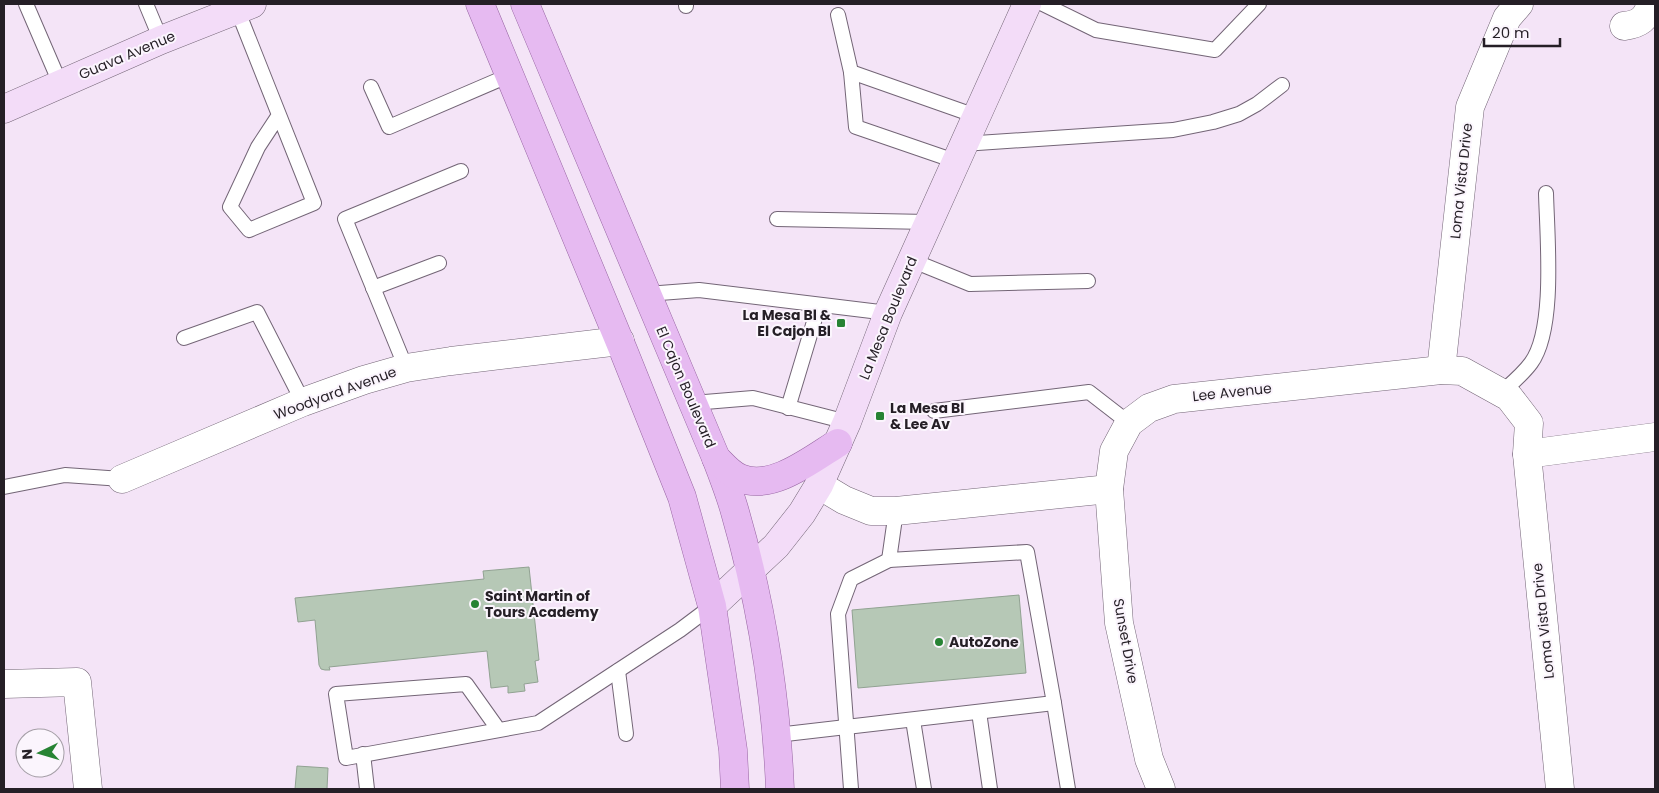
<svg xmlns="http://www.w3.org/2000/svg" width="1659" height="793" font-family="Poppins,sans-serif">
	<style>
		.building { fill: #b6c8b6; stroke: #91a292 }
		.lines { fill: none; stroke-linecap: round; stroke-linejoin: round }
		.lane-casing { stroke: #736576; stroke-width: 16 }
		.street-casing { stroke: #736576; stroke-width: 29 }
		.secondary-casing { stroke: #736576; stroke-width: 29 }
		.primary-casing { stroke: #9866a3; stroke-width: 29 }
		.lane { stroke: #fff; stroke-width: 14 }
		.street { stroke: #fff; stroke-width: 28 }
		.secondary { stroke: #f3dcf8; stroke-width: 28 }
		.primary { stroke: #e6baf1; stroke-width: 28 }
		.poi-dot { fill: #278334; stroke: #fbf5fd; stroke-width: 2 }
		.labels { text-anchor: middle; stroke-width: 4; stroke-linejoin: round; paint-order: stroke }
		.street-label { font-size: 14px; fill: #251f26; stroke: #fbf5fd }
		.poi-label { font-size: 14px; font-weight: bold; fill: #251f26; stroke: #fbf5fd; text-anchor: start }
	</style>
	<rect width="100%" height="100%" fill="#f4e4f7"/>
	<!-- building -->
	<g class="building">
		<path d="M 529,567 L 539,660 L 535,661 L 538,682 L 524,684 L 525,691 L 508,693 L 508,686 L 491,688 L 487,651 L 329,667 L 330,670 L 325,670 L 321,669 L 319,665 L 315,620 L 298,622 L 295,598 L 484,579 L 483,571 Z"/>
		<path d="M 1019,595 L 1026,673 L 858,688 L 852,610 Z"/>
		<path d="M 297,766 L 328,768 L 327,789 L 295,789 Z"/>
	</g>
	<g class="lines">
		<defs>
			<g id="lane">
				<path d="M 26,4 L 60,83"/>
				<path d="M 146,4 L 161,40"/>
				<path d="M 686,4 L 686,6"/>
				<path d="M 1043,4 L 1096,30 L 1215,50 L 1259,4"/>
				<path d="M 237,9 L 314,203 L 249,230 L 230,207 L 258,147 L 279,115"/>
				<path d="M 838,15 L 851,72 L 976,116"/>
				<path d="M 851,72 L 856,127 L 955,161"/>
				<path d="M 371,87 L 389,127 L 510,75"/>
				<path d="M 963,144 L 1173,130 L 1213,122 L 1239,114 L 1257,104 L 1282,85"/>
				<path d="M 777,219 L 928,222"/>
				<path d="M 911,260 L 970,284 L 1088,281"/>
				<path d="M 373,288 L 439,263"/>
				<path d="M 647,294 L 699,290 L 888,313"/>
				<path d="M 184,338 L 257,312 L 303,402"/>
				<path d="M 406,368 L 345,219 L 461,171"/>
				<path d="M 1501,393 C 1511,384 1523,374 1531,363 C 1556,329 1547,236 1546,193"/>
				<path d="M 693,403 L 753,398 L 847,422"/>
				<path d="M 788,408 L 819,305"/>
				<path d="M 934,411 L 1089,392 L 1129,423"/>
				<path d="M 4,487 L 65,475 L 122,479"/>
				<path d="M 618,671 L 626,734"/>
				<path d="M 1054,703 L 1068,789"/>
				<path d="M 979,712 L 990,789"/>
				<path d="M 913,720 L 924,789"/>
				<path d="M 498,729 L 466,684 L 336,694 L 346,758 L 538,723 L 680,630 L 712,606"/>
				<path d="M 777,735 L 1054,703 L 1027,552 L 889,560 L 896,511"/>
				<path d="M 363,754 L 367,789"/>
				<path d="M 851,789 L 838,614 L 851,579 L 889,560"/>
			</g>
			<g id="street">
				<path d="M 1624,26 C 1640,24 1646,19 1651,4"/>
				<path d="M 1441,370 L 1470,107 L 1507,18 L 1519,4"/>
				<path d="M 1527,454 L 1655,437"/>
				<path d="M 122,479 L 303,402 L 364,380 L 406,368 L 451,361 L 620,341"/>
				<path d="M 819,485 L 844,500 L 871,511 L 896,511 L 1109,489"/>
				<path d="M 4,684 L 77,682 L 88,789"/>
				<path d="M 1161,789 L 1149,759 L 1119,623 L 1109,489 L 1114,451 L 1129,423 L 1149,408 L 1174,399 L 1441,370 L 1462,371 L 1509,397 L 1529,423 L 1527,454 L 1560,789"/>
			</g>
			<g id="secondary">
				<path d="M 4,109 L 161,40 L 252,4"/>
				<path d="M 712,606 L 776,546 L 802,513 L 819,485 L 847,422 L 888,313 L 1027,4"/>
			</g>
			<g id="primary">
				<path d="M 480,4 L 624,352 L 682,497 L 712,606 L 733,750 L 735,789"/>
				<path d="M 525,4 L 716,458 C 723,476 730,494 735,512 C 761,602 776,695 780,789"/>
				<path d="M 716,458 C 723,465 730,474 740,478 C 771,492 812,459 838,443"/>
			</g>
		</defs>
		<!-- lane casing -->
		<use href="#lane" class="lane-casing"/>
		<!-- street casing -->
		<use href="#street" class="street-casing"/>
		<!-- secondary casing -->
		<use href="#secondary" class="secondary-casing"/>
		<!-- primary casing -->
		<use href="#primary" class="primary-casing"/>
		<!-- lane -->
		<use href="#lane" class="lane"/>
		<!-- street -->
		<use href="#street" class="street"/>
		<!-- secondary -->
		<use href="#secondary" class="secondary"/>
		<!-- primary -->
		<use href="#primary" class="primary"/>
	</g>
	<!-- markers -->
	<g class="poi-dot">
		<rect x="836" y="318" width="10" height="10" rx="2.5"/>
		<rect x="875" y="411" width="10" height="10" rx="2.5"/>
		<circle cx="475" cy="604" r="5"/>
		<circle cx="939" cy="642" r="5"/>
	</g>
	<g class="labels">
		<!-- street labels -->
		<g class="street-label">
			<text transform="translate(127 55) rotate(-23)" y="5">Guava Avenue</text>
			<text transform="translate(1461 181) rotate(-84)" y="5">Loma Vista Drive</text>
			<text transform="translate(888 318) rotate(-68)" y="5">La Mesa Boulevard</text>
			<text transform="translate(686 387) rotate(67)" y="5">El Cajon Boulevard</text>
			<text transform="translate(1232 392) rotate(-6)" y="5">Lee Avenue</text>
			<text transform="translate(335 393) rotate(-20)" y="5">Woodyard Avenue</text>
			<text transform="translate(1543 621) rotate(-96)" y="5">Loma Vista Drive</text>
			<text transform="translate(1126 641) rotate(80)" y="5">Sunset Drive</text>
		</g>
		<!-- poi labels -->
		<g class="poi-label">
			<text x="831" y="320" text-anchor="end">La Mesa Bl &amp;<tspan x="831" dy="16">El Cajon Bl</tspan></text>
			<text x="890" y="413">La Mesa Bl<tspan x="890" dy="16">&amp; Lee Av</tspan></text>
			<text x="485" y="601">Saint Martin of<tspan x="485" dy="16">Tours Academy</tspan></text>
			<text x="949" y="647">AutoZone</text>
		</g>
	</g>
	<!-- border -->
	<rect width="1659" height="793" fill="none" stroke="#251f26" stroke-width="10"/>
	<!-- north arrow -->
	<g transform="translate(40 753) rotate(265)"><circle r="24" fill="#fbf5fd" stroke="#a59fa7"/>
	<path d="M0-4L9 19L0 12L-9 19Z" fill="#278334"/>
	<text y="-8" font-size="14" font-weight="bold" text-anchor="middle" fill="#251f26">N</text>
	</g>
	<!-- scale -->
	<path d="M1484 38v8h76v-8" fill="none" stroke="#251f26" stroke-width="2.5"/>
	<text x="1492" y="38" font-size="15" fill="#251f26" stroke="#fbf5fd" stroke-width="4" paint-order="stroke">20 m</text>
</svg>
